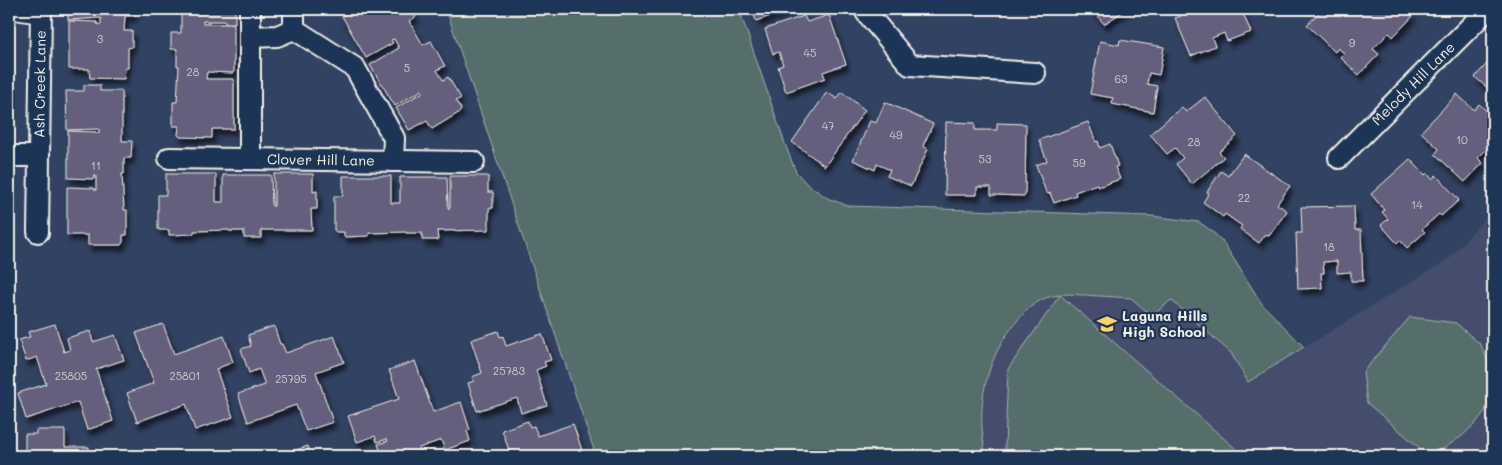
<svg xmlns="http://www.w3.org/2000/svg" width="1502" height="465" font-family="Mali,sans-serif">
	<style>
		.built { fill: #454e6d }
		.green { fill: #566e6b; stroke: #a5b0aa }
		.building { fill: #635f7c; stroke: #f4f1e8; filter: url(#shadow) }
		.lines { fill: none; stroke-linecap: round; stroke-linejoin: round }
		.street-casing { stroke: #f4f1e8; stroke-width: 24 }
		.street { stroke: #1d3557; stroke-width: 20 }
		.labels { text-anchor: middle; stroke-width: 4.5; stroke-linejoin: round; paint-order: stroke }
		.number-label { font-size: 11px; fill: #d0cccd }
		.street-label { font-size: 14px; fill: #f4f1e8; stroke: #1d3557 }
		.poi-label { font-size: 14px; font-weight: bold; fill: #f4f1e8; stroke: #1d3557; text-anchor: start }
	</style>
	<defs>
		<filter id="shadow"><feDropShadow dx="3" dy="5.5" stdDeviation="2.5" flood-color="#0009"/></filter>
	</defs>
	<rect width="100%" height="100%" fill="#324262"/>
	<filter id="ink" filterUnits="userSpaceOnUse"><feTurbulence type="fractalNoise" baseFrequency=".02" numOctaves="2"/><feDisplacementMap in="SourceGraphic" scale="10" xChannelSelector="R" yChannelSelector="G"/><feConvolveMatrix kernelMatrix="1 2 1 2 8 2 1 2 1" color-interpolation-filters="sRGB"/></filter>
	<g filter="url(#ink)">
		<!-- built -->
		<path class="built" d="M 1493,209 L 1493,456 L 986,456 L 982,428 L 983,403 L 985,382 L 989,368 L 997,350 L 1007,333 L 1036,303 L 1046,297 L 1068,294 L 1131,298 L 1152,316 L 1171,299 L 1232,353 L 1248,382 L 1450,258 Z"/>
		<!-- green -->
		<g class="green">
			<path d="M 446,9 L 739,9 L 785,144 L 796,172 L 808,185 L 829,199 L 849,206 L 1151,216 L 1199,222 L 1213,232 L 1223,242 L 1262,304 L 1304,347 L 1248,382 L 1231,353 L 1171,300 L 1152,316 L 1131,298 L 1068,294 L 1060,295 L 1244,456 L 1007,456 L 1005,447 L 1008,369 L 1060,295 C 1040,297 1031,305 1018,320 C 985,358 975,407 986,456 L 596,456 Z"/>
			<path d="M 1410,317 L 1456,323 L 1481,345 L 1488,362 L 1492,378 L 1490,394 L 1485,411 L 1475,424 L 1462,436 L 1433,456 L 1429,456 L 1367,403 L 1363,372 Z"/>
		</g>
		<!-- building -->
		<g class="building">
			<path d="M 68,9 L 134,9 L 134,16 L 125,16 L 124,31 L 132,31 L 132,47 L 128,48 L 128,68 L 125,68 L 124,79 L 90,78 L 89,69 L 69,69 L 69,21 L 97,22 L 97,24 L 101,25 L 101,18 L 68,20 Z"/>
			<path d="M 181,9 L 235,9 L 235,23 L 225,23 L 225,21 L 203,21 L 203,24 L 234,24 L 234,73 L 207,72 L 206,79 L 234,79 L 234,129 L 212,129 L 212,138 L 180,137 L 178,135 L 179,126 L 173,126 L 173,102 L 177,102 L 179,66 L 177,66 L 177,49 L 171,49 L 171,33 L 181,33 Z"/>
			<path d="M 354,9 L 411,9 L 416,17 L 409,21 L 423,45 L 431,41 L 445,66 L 437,70 L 443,80 L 448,77 L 461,98 L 456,101 L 461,109 L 460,112 L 432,129 L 427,121 L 409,130 L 396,108 L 423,92 L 422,90 L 395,106 L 370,65 L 399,48 L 394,39 L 391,40 L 393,43 L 366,58 L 342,16 Z"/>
			<path d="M 752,9 L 791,9 L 756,21 Z"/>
			<path d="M 1092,9 L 1127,9 L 1104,24 Z"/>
			<path d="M 1177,9 L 1241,9 L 1251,32 L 1227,41 L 1224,33 L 1212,38 L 1215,46 L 1191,56 L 1175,18 L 1181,16 Z"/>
			<path d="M 1322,9 L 1406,9 L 1413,16 L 1393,37 L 1389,33 L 1373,49 L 1379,54 L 1359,75 L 1340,57 L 1344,53 L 1338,48 L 1335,52 L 1307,25 Z"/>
			<path d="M 829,15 L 846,64 L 823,72 L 825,78 L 786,92 L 778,67 L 783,65 L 779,52 L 773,54 L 765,29 L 804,16 L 807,22 Z"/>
			<path d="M 1120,40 L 1164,47 L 1159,75 L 1149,73 L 1147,84 L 1157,86 L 1153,112 L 1112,104 L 1113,98 L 1090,94 L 1100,41 L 1119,45 Z"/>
			<path d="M 1493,57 L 1493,93 L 1475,77 Z"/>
			<path d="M 84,85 L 100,85 L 100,91 L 122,91 L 122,141 L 132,141 L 131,158 L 124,158 L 124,174 L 122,174 L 124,210 L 127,210 L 127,235 L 123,235 L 123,242 L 121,245 L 88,245 L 88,235 L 67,235 L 67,187 L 94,188 L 94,190 L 96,190 L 96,176 L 94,176 L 94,179 L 68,178 L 68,131 L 96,132 L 96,133 L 99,133 L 99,129 L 67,130 L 66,91 L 84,91 Z"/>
			<path d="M 827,92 L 837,99 L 842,92 L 865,110 L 825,166 L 792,142 Z"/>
			<path d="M 1457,94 L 1474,110 L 1479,104 L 1493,117 L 1493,151 L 1492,152 L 1488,148 L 1478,158 L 1483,163 L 1465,182 L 1435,154 L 1439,149 L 1421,132 Z"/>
			<path d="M 1205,97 L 1237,136 L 1219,152 L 1224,157 L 1192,184 L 1176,164 L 1183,158 L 1175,148 L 1167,154 L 1150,134 L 1182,107 L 1186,112 Z"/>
			<path d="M 885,102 L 933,124 L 923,146 L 928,149 L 911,186 L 887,176 L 890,170 L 877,164 L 875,170 L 853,160 L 870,121 L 876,123 Z"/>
			<path d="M 946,122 L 975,123 L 975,130 L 997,130 L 997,123 L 1026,124 L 1025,196 L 991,195 L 991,187 L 977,187 L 977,195 L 945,195 Z"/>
			<path d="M 1088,122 L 1096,142 L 1098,141 L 1100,148 L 1110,144 L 1118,166 L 1115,167 L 1120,179 L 1098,187 L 1097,184 L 1075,192 L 1076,195 L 1054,203 L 1050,193 L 1048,194 L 1046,192 L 1036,165 L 1047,161 L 1039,140 Z"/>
			<path d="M 1244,154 L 1290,186 L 1277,204 L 1287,211 L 1269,236 L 1266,234 L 1259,243 L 1240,229 L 1242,226 L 1225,214 L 1223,217 L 1203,202 L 1209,193 L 1207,192 L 1221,171 L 1228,176 Z"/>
			<path d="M 1410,159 L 1425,175 L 1427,173 L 1432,179 L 1436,175 L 1459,200 L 1441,216 L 1439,214 L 1422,229 L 1425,232 L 1407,248 L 1400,240 L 1397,243 L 1381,225 L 1388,219 L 1382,212 L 1384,210 L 1371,194 Z"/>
			<path d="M 166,174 L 216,174 L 216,202 L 223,202 L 223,175 L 271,175 L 272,206 L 274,206 L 274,174 L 313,174 L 313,192 L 317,191 L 317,209 L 311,209 L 312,230 L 261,230 L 261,238 L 244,238 L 244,231 L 229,231 L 229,230 L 194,231 L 194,234 L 169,235 L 169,230 L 160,230 L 158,229 L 158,195 L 166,195 Z"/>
			<path d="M 343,176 L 391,176 L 391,203 L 400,203 L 400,177 L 447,177 L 448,208 L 450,208 L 450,176 L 488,176 L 488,192 L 493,192 L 493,208 L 489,208 L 489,230 L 437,231 L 438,240 L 422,240 L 422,233 L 406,233 L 406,232 L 369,233 L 369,236 L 344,237 L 344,232 L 336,232 L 334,230 L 334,196 L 343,196 Z"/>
			<path d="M 1354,206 L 1355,230 L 1361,230 L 1363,281 L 1351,281 L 1351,272 L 1337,273 L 1337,261 L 1323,262 L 1324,273 L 1321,273 L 1322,288 L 1298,289 L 1296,233 L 1302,233 L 1301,207 Z"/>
			<path d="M 55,324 L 64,352 L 70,350 L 67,338 L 90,331 L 93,342 L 115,335 L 124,360 L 96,369 L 113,421 L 87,430 L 78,402 L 26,419 L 18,393 L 46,384 L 37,357 L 26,361 L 19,340 L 30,337 L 28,332 Z"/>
			<path d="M 163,324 L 174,354 L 224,336 L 233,362 L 216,369 L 233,417 L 195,430 L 186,404 L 137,422 L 127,393 L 154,383 L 136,333 Z"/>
			<path d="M 274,326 L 280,344 L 282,344 L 286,353 L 334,336 L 344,362 L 316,372 L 333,422 L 306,431 L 296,405 L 248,422 L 238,394 L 265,385 L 259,369 L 249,373 L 241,349 L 251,346 L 248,335 Z"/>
			<path d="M 498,331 L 500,337 L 503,336 L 506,346 L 542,334 L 551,360 L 544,362 L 546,366 L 536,370 L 547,405 L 521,413 L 517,398 L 477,411 L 468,383 L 474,381 L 472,377 L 482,373 L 471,340 Z"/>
			<path d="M 415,361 L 433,412 L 461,402 L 470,430 L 467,431 L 470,441 L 445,450 L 441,440 L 419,448 L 422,456 L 382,456 L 378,444 L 388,441 L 387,439 L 377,442 L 375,436 L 357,442 L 348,416 L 399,399 L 389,370 Z"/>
			<path d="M 528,421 L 530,427 L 534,426 L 538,436 L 573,424 L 582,450 L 566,456 L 511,456 L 502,430 Z"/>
			<path d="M 36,430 L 65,430 L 65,447 L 89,447 L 89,456 L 25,456 L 25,434 L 36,434 Z"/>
			<path d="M 308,446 L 311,456 L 281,456 L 281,455 Z"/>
		</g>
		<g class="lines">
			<defs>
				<g id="street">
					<path d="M 15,9 L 41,13"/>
					<path d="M 294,9 L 294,29"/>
					<path d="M 865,9 L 866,12 L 910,65 L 1035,73"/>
					<path d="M 250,11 L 250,159"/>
					<path d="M 250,37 L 277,36 L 294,29 L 355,68 L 394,138 L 393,161"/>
					<path d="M 9,156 L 39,156"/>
					<path id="s1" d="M 169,158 L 474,162"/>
					<path id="s2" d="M 1339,158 L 1488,9"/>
					<path id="s3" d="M 38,232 L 41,9"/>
				</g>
			</defs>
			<!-- street casing -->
			<use href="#street" class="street-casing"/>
			<!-- street -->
			<use href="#street" class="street"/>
		</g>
	</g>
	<!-- icons -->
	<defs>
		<symbol id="school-bare" viewBox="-9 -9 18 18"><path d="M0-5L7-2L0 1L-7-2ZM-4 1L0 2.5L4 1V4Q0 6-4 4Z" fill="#ffd166" stroke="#1d3557" stroke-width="2.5" paint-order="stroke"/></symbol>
	</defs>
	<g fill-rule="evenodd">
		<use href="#school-bare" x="1093" y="310" width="28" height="28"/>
	</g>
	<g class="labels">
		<!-- number labels -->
		<g class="number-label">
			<text x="100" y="43">3</text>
			<text x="1352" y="47">9</text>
			<text x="810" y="57">45</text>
			<text x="407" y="72">5</text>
			<text x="193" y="76">28</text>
			<text x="1121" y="83">63</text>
			<text x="828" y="130">47</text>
			<text x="896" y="139">49</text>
			<text x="1462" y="144">10</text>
			<text x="1194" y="146">28</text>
			<text x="985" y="163">53</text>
			<text x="1079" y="167">59</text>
			<text x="96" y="170">11</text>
			<text x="1244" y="202">22</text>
			<text x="1417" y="209">14</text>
			<text x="1329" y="251">18</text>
			<text x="509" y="375">25783</text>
			<text x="71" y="380">25805</text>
			<text x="185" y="380">25801</text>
			<text x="291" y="383">25795</text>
		</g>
		<!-- street labels -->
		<g class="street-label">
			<text dy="5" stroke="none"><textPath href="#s2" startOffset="105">Melody Hill Lane</textPath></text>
			<text dy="5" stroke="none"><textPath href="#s3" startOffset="148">Ash Creek Lane</textPath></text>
			<text dy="5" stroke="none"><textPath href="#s1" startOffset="152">Clover Hill Lane</textPath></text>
		</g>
		<!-- poi labels -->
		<g class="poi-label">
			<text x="1122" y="321">Laguna Hills<tspan x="1122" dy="16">High School</tspan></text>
		</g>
	</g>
	<!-- margin -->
	<rect width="1502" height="465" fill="none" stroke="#1d3557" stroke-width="30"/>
	<rect x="15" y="15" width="1472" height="435" fill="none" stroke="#f4f1e8" stroke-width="2" filter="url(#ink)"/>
</svg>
